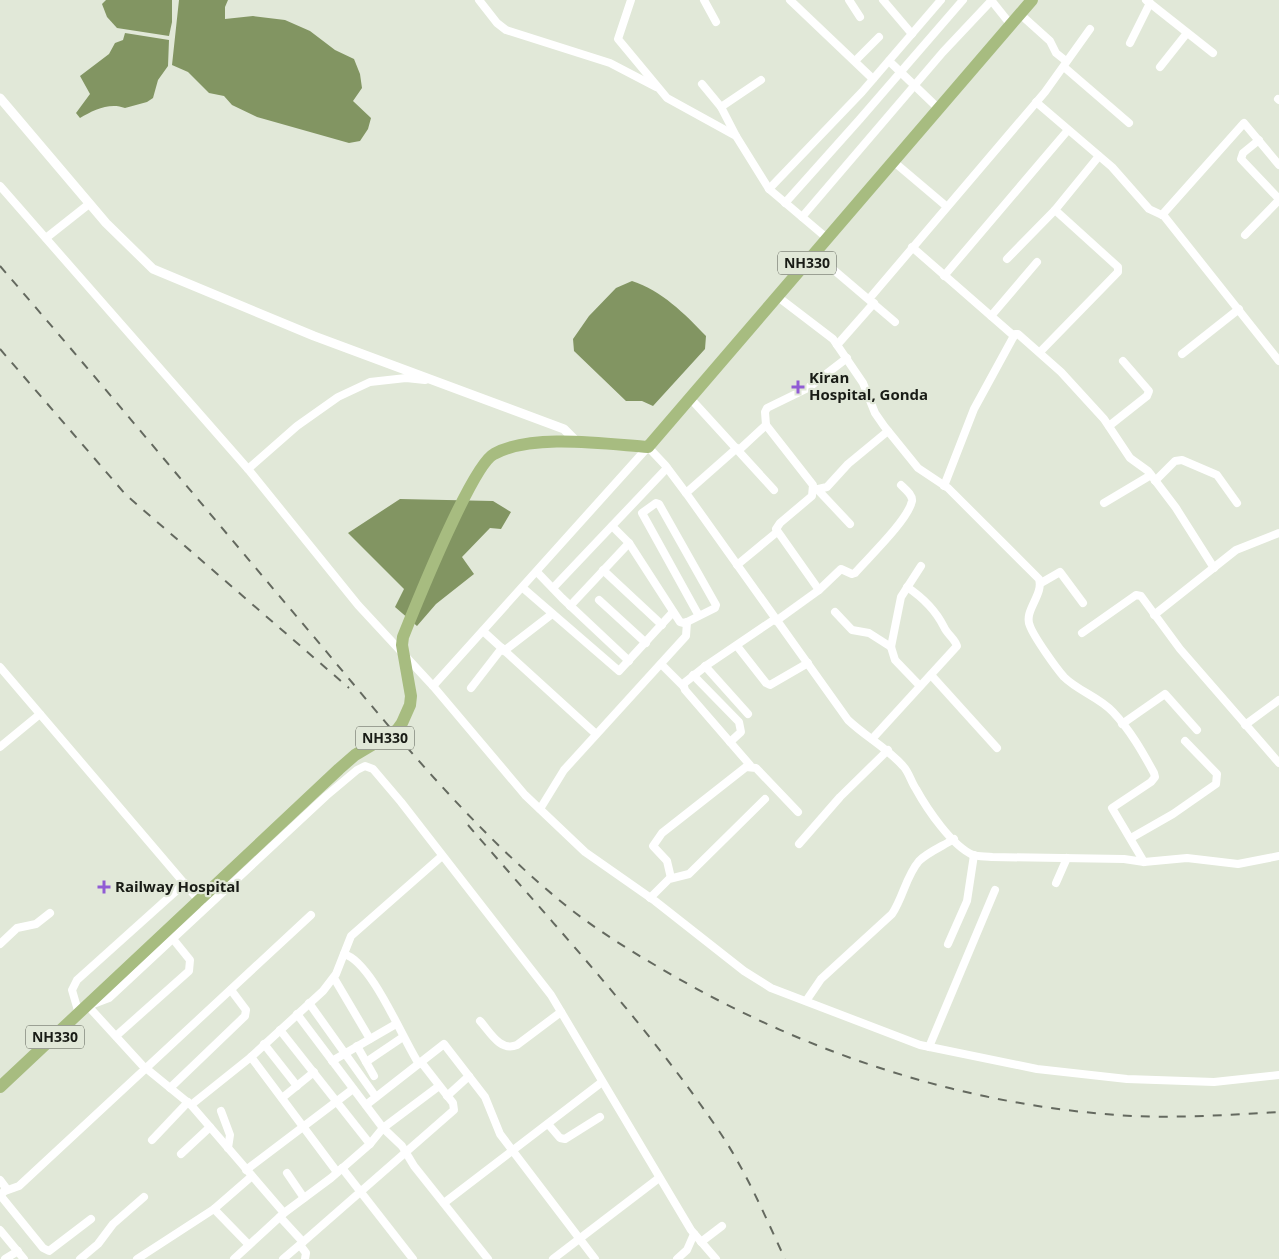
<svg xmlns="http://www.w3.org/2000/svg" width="1279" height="1259" font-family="'Open Sans',sans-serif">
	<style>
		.water { fill: #829562 }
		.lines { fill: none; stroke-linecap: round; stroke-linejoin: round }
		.minor { stroke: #fff; stroke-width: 8 }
		.tertiary { stroke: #fff; stroke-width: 9 }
		.trunk { stroke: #a7bc80; stroke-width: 12 }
		.rail { stroke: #64695f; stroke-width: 2; stroke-dasharray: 9 9; stroke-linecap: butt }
		.poi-dot { fill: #905cd4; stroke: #e1e8d8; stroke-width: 2 }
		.labels { text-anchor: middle; stroke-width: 4.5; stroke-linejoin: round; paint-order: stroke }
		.shield { fill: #e1e8d8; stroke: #555950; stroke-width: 1 }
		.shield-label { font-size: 14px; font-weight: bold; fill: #191c16 }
		.poi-label { font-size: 15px; font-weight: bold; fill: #191c16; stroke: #e1e8d8; text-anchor: start }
	</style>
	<rect width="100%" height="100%" fill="#e1e8d8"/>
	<!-- water -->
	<g class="water">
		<path d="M 106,0 L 172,0 L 172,22 L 169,36 L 117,28 L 107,17 L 102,4 Z"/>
		<path d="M 179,0 L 228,0 L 225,7 L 225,19 L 253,16 L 285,20 L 310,31 L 335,50 L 354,59 L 360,74 L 362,88 L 353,101 L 371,118 L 368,129 L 360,141 L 349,143 L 257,117 L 232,105 L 224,96 L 209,93 L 188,72 L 172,65 Z"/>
		<path d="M 125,33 L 169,40 L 168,66 L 158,80 L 153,98 L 147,102 L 125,108 C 110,102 93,110 80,118 L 76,113 L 90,94 L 80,76 L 109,54 L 115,43 L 123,40 Z"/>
		<path d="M 632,281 C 662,291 684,313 706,336 L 705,349 L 653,406 L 642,401 L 626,401 L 574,351 L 573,339 L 589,316 L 616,288 Z"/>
		<path d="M 400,499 L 493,501 L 511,512 L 501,529 L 490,528 L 462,557 L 474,574 L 436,604 L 417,626 L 395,607 L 404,589 L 348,533 Z"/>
	</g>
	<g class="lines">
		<!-- minor -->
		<g class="minor">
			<path d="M 479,0 L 497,23 L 506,30 L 610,63 L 656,87"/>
			<path d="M 631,0 L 618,39 L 667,98 L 736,136 L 769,189 L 828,239"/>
			<path d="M 704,0 L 716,22"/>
			<path d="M 790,0 L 873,79"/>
			<path d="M 849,0 L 860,17"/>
			<path d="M 883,0 L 912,34"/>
			<path d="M 991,0 L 1011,25"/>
			<path d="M 1146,0 L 1213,53"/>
			<path d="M 1020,14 L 1050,41 L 1056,53 L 1066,61"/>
			<path d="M 1130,43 L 1150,3"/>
			<path d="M 855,61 L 879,37"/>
			<path d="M 889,61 L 939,109"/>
			<path d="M 1064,67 L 1129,123"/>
			<path d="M 1160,67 L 1187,33"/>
			<path d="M 702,84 L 721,107 L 736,136"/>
			<path d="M 1278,99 L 1279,100"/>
			<path d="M 1036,102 L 1112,167 L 1149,209 L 1164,216 L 1279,361"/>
			<path d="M 721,107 L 761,80"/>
			<path d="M 1259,140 L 1243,153 L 1241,159 L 1279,199"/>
			<path d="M 894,162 L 946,206"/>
			<path d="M 0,186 L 248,469"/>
			<path d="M 769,189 L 862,92 L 941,0"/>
			<path d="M 785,203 L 860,119 L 963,0"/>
			<path d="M 1162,215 L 1244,123 L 1279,165"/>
			<path d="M 802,217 L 943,52 L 992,0"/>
			<path d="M 1245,235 L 1279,200"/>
			<path d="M 46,238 L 89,204"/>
			<path d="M 912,247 L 1014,336"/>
			<path d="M 815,254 L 895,322"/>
			<path d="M 1007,259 L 1055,210 L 1099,156"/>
			<path d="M 944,276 L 1068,130"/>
			<path d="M 778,297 L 833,339 L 863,383 L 875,413 L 884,426 L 918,468 L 948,488 L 1039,579 C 1044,595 1023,611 1030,626 C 1034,637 1056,668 1064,677 C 1078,691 1099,697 1113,712 C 1130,730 1142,751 1154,773 L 1155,777 L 1151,782 L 1112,808 L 1144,862"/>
			<path d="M 869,299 L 1045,92 L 1090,29"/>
			<path d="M 991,316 L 1037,262"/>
			<path d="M 837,345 L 874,303"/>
			<path d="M 1040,352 L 1118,272 L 1118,267 L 1055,210"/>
			<path d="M 1182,354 L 1239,309"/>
			<path d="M 425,380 L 406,378 L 370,382 L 338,397 L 297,426 L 248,469 L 358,605 L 433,686 L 525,795 L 585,852 L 655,901 L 744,971 L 771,988 L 920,1045 L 1037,1069 L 1127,1079 L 1214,1082 L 1279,1075"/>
			<path d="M 690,398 L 774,490"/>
			<path d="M 766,425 L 813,485 L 812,496 L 780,523 L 776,529 L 819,590"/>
			<path d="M 1109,426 L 1147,396 L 1149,391 L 1123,361"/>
			<path d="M 739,450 L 766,425 L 765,412 L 767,408 L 808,388 L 847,358"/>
			<path d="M 1155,481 L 1175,461 L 1182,460 L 1217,475 L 1237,503"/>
			<path d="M 944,486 L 974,409 L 1015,334 L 1018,334 L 1061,372 L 1104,419 L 1130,458 L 1148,471 L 1176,508 L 1214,568"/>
			<path d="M 814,490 L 827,487 L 848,464 L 888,431"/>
			<path d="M 818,490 L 850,524"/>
			<path d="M 686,493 L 737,448"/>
			<path d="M 1104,503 L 1151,475"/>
			<path d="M 612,526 L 629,543 L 680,622 L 684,623 L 687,622 L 715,608 L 716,605 L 659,504 L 656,503 L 642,513 L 699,616"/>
			<path d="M 737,565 L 777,532"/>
			<path d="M 603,570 L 662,625"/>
			<path d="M 537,572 L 562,598 L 629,661"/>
			<path d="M 1041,583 L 1060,572 L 1083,603"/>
			<path d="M 523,588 L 619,671 L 673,612"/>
			<path d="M 553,588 L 667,468"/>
			<path d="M 599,600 L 646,643"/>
			<path d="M 570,606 L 629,543"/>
			<path d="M 835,612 L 852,630 L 869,633 L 891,647"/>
			<path d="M 1154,615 L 1236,550 L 1279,533"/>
			<path d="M 776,621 L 819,590 L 841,569 L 852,574 L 855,573 C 869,557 908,520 912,501 C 913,495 905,489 901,485"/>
			<path d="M 483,631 L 596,734"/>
			<path d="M 1082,633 L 1136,595 L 1141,596 L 1180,649 L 1279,763"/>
			<path d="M 737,646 L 766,683 L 770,685 L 808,663"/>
			<path d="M 504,651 L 552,614"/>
			<path d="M 661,664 L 684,687"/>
			<path d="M 705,666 L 748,714"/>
			<path d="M 0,667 L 201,903"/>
			<path d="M 693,675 L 739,722 L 741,732 L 730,742"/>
			<path d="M 931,675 L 997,748"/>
			<path d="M 433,686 L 648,447 L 665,465 L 686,493 L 848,720 C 866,737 887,748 903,766 C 909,772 911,782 916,789 C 927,809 952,846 973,855 C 979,857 986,856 992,857 L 1124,859 L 1144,862 L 1187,858 L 1238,864 L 1279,856"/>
			<path d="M 920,686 L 895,660 L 891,647 L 901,597 L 921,566"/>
			<path d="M 471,688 L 502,648"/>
			<path d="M 1122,724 L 1165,694 L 1197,730"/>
			<path d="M 1245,725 L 1279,700"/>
			<path d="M 872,739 L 957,646 C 955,639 947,634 944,627 C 936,611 922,597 907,587"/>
			<path d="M 0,747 L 40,714"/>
			<path d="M 750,765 L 685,690 L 683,684 L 707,665 L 775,619"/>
			<path d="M 540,809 L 564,770 L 686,636 L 687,622"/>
			<path d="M 1131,838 L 1173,814 L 1216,784 L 1217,774 L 1185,741"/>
			<path d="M 799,844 L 840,797 L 888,750"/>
			<path d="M 671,878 L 667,861 L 653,846 L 662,833 L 746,767 L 756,768 L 798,812"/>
			<path d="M 1056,883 L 1067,858"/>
			<path d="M 650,898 L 669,879 L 689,874 L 765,799"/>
			<path d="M 0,944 L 17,928 L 36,924 L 50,913"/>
			<path d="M 948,944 L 967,901 L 974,855"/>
			<path d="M 344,954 C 372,962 402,1038 419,1064"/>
			<path d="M 334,978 L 370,1039"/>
			<path d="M 806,1001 L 821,979 L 892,914 C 903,898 906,876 919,861 C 928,852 943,846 954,839"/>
			<path d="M 309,1003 L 376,1097"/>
			<path d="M 79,1014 L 72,990 L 77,980 L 185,883"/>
			<path d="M 297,1014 L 383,1128 L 402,1146 L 414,1166 L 488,1259"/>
			<path d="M 480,1021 C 490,1032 500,1052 517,1045 L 561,1012"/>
			<path d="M 280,1030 L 370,1144"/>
			<path d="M 116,1036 L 189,971 L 190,960 L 173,939"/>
			<path d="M 264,1044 L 297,1086"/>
			<path d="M 357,1046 L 374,1076"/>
			<path d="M 929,1047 L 995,890"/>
			<path d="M 251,1057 L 337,1172"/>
			<path d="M 332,1061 L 396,1024"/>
			<path d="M 366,1062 L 403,1037"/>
			<path d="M 170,1088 L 245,1016 L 246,1010 L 231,990"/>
			<path d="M 447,1096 L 469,1076"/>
			<path d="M 282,1098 L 314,1072"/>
			<path d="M 191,1105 L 251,1057 L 323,991 L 336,974 L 351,936 L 442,856"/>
			<path d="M 366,1105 L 444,1044 L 485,1097 L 500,1134 L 595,1259"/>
			<path d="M 221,1111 L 230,1135 L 228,1148"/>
			<path d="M 548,1124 L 560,1138 L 565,1139 L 600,1117"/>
			<path d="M 152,1140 L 188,1102"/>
			<path d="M 181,1154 L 210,1127"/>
			<path d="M 342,1168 L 413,1259"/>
			<path d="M 246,1170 L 353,1089"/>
			<path d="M 287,1173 L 304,1198"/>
			<path d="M 0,1180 L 6,1188 L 2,1194"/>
			<path d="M 5,1191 L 19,1186 L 311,915"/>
			<path d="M 0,1195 L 43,1248 L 49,1251 L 91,1219"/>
			<path d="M 444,1203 L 602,1082"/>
			<path d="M 214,1209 L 249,1245"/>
			<path d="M 284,1213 L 191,1105 L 142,1065 L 88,1006 L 109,998 L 326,796 L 357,770 L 365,766 L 373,769 L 401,802 L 551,995 L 691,1230 L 716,1259"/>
			<path d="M 280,1217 L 303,1242 L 454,1110 L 453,1103 L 421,1062"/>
			<path d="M 0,1230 L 24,1259"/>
			<path d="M 701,1242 L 722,1226"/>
			<path d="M 300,1245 L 306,1253 L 305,1259"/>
			<path d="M 5,1259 L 18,1251"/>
			<path d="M 80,1259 L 98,1244 L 113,1224 L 144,1197"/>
			<path d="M 137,1259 L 214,1209 L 252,1176"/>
			<path d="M 234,1259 L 284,1213 L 331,1178 L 370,1144 L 383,1128 L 439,1086"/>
			<path d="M 283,1259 L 303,1242"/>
			<path d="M 553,1259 L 659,1178"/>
			<path d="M 677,1259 L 687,1250 L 694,1234"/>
		</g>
		<!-- tertiary -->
		<path class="tertiary" d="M 0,98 L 106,223 L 153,269 L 314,336 L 564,429 L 575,440"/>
		<!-- trunk -->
		<path class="trunk" d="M 0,1087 L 339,769 L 355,755 L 397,730 L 402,723 L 410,705 L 411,696 L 402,645 L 403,637 C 415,607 472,465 494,454 C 532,433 606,444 648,447 L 1032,0"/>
		<!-- rail -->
		<g class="rail">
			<path d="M 0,266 C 108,391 213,518 320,644 C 396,735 471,828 564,904 C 600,933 639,956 679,979 C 813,1055 963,1104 1117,1115 C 1171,1119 1225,1115 1279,1112"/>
			<path d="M 0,349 L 126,495 L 349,688"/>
			<path d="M 468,825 C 554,925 645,1022 719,1131 C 746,1171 765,1216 785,1259"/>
		</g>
	</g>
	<!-- markers -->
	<g class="poi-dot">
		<path d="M795.5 379.5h5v5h5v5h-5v5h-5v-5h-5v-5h5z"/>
		<path d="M101.5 879.5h5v5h5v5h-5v5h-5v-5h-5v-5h5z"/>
	</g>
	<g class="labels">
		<!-- shield labels -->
		<g class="shield">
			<rect x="778" y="251.5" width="58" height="23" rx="4"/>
			<rect x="356" y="726.5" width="58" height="23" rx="4"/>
			<rect x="26" y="1025.5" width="58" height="23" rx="4"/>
		</g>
		<g class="shield-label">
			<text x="807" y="268">NH330</text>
			<text x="385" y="743">NH330</text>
			<text x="55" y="1042">NH330</text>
		</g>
		<!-- poi labels -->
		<g class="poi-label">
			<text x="809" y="383">Kiran<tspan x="809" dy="17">Hospital, Gonda</tspan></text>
			<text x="115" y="892">Railway Hospital</text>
		</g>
	</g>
</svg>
